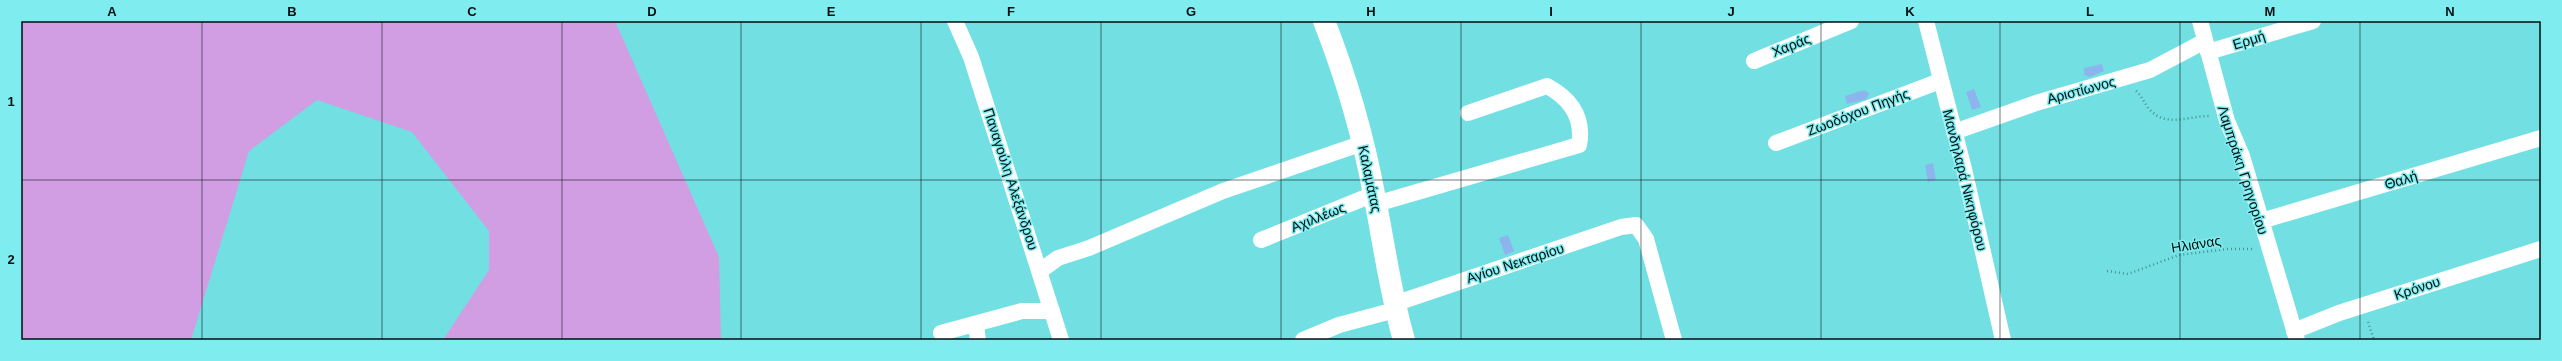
<svg xmlns="http://www.w3.org/2000/svg" width="2562" height="361" font-family="Arial,sans-serif">
	<style>
		.green { fill: #d19de3 }
		.water { fill: #8db5ed }
		.lines { fill: none; stroke-linecap: round; stroke-linejoin: round }
		.path { stroke: #489394; stroke-width: 2.5; stroke-dasharray: 1 3; stroke-linecap: butt }
		.street { stroke: #fff; stroke-width: 16 }
		.secondary { stroke: #fff; stroke-width: 22 }
		.grid { fill: none; stroke: #000f10; stroke-width: 1; stroke-opacity: 0.55 }
		.labels { text-anchor: middle; stroke-width: 3; stroke-linejoin: round; paint-order: stroke }
		.street-label { font-size: 14px; fill: #000f10; stroke: #7fedef }
		.neatline { fill: none; stroke: #000f10; stroke-width: 1.5 }
		.grid-label { font-size: 13px; text-anchor: middle; font-weight: bold; fill: #000f10 }
	</style>
	<rect width="100%" height="100%" fill="#72e0e2"/>
	<!-- green -->
	<path class="green" d="M 21,21 L 615,21 L 719,257 L 721,340 L 443,340 L 489,270 L 489,231 L 412,132 L 317,100 L 249,151 L 191,340 L 21,340 Z"/>
	<!-- water -->
	<g class="water">
		<path d="M 2102,64 L 2104,71 L 2090,77 L 2084,75 L 2084,68 Z"/>
		<path d="M 1974,89 L 1981,107 L 1972,110 L 1966,92 Z"/>
		<path d="M 1864,90 L 1869,93 L 1867,99 L 1847,104 L 1845,96 Z"/>
		<path d="M 1933,163 L 1936,180 L 1928,182 L 1925,165 Z"/>
		<path d="M 1508,235 L 1514,251 L 1505,255 L 1499,238 Z"/>
	</g>
	<g class="lines">
		<!-- path -->
		<g class="path">
			<path d="M 2136,91 C 2142,96 2144,103 2149,109 C 2166,128 2188,116 2209,116"/>
			<path d="M 2107,271 L 2128,274 L 2179,255 L 2227,249 L 2254,249"/>
			<path d="M 2368,322 L 2374,340"/>
		</g>
		<!-- street -->
		<g class="street">
			<path d="M 955,21 L 971,57 L 1061,340"/>
			<path d="M 1926,21 L 1964,169 L 2003,340"/>
			<path d="M 2200,21 L 2227,121 L 2242,156 L 2297,340"/>
			<path d="M 2208,52 L 2313,21"/>
			<path d="M 1754,61 L 1851,21"/>
			<path d="M 1954,132 L 2036,103 L 2150,70 L 2205,41"/>
			<path d="M 1776,143 L 1940,81"/>
			<path d="M 1376,204 L 1579,145 C 1584,118 1571,99 1547,86 L 1468,113"/>
			<path d="M 2261,221 L 2541,138"/>
			<path d="M 1261,240 L 1374,194"/>
			<path d="M 1040,271 L 1058,258 L 1089,248 L 1223,191 L 1363,143"/>
			<path d="M 1394,304 L 1621,227 L 1636,225 L 1646,239 L 1674,340"/>
			<path d="M 976,325 L 978,340"/>
			<path d="M 2294,331 L 2339,313 L 2541,249"/>
			<path d="M 941,333 L 1022,311 L 1052,311"/>
			<path d="M 1303,340 L 1339,325 L 1395,310"/>
		</g>
		<!-- secondary -->
		<path class="secondary" d="M 1324,21 C 1346,77 1363,135 1374,194 C 1384,243 1390,292 1404,340"/>
	</g>
	<!-- grid -->
	<path class="grid" d="M 202,21 L 202,340M 382,21 L 382,340M 562,21 L 562,340M 741,21 L 741,340M 921,21 L 921,340M 1101,21 L 1101,340M 1281,21 L 1281,340M 1461,21 L 1461,340M 1641,21 L 1641,340M 1821,21 L 1821,340M 2000,21 L 2000,340M 2180,21 L 2180,340M 2360,21 L 2360,340M 21,180 L 2541,180"/>
	<g class="labels">
		<!-- street labels -->
		<g class="street-label">
			<text transform="translate(2249 40) rotate(-17)" y="5">Ερμή</text>
			<text transform="translate(1791 45) rotate(-22)" y="5">Χαράς</text>
			<text transform="translate(2081 90) rotate(-15)" y="5">Αριστίωνος</text>
			<text transform="translate(1858 112) rotate(-21)" y="5">Ζωοδόχου Πηγής</text>
			<text transform="translate(2243 170) rotate(72)" y="5">Λαμπράκη Γρηγορίου</text>
			<text transform="translate(1011 179) rotate(72)" y="5">Παναγούλη Αλεξάνδρου</text>
			<text transform="translate(1370 179) rotate(78)" y="5">Καλαμάτας</text>
			<text transform="translate(1965 180) rotate(76)" y="5">Μανδηλαρά Νικηφόρου</text>
			<text transform="translate(2401 180) rotate(-16)" y="5">Θαλή</text>
			<text transform="translate(1318 217) rotate(-22)" y="5">Αχιλλέως</text>
			<text transform="translate(2196 244) rotate(-9)" y="5">Ηλιάνας</text>
			<text transform="translate(1515 263) rotate(-18)" y="5">Αγίου Νεκταρίου</text>
			<text transform="translate(2417 288) rotate(-18)" y="5">Κρόνου</text>
		</g>
	</g>
	<!-- border -->
	<rect width="2562" height="361" fill="none" stroke="#7fedef" stroke-width="44"/>
	<rect x="22" y="22" width="2518" height="317" class="neatline"/>
	<g class="grid-label">
		<text x="112" y="16">A</text>
		<text x="292" y="16">B</text>
		<text x="472" y="16">C</text>
		<text x="652" y="16">D</text>
		<text x="831" y="16">E</text>
		<text x="1011" y="16">F</text>
		<text x="1191" y="16">G</text>
		<text x="1371" y="16">H</text>
		<text x="1551" y="16">I</text>
		<text x="1731" y="16">J</text>
		<text x="1910" y="16">K</text>
		<text x="2090" y="16">L</text>
		<text x="2270" y="16">M</text>
		<text x="2450" y="16">N</text>
		<text x="11" y="106">1</text>
		<text x="11" y="264">2</text>
	</g>
</svg>
